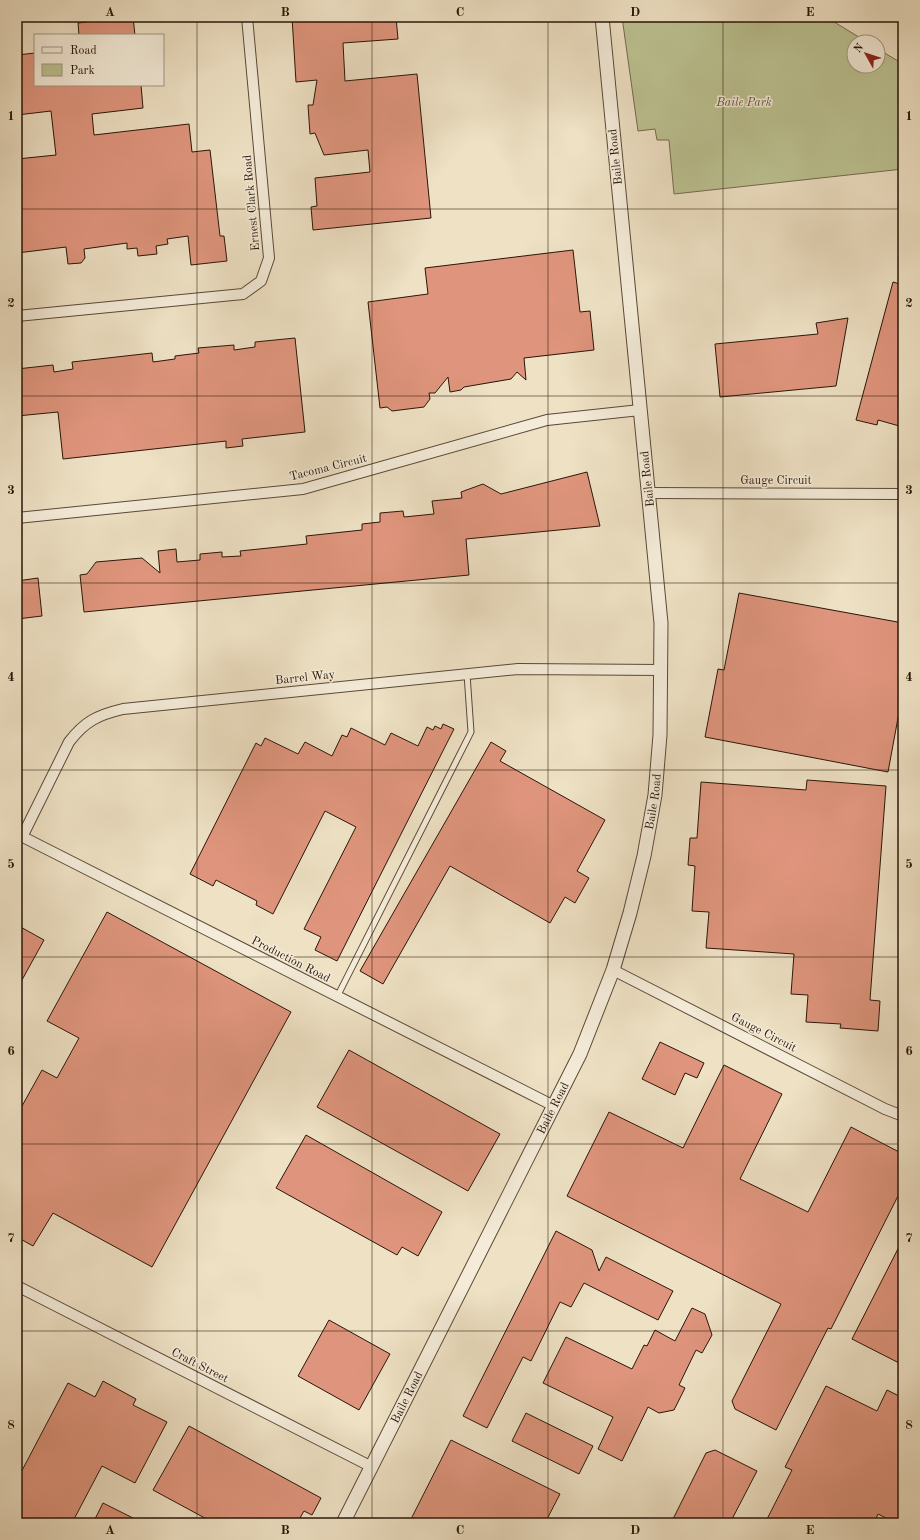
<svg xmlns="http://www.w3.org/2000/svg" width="920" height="1540" font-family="'Old Standard TT',serif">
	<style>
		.green { fill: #bcc292; stroke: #736c4c }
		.building { fill: #df957d; stroke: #2a1507 }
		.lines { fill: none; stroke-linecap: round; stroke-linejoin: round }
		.service-casing { stroke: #5b4836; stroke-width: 7 }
		.minor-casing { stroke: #5b4836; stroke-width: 12 }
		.tertiary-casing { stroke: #5b4836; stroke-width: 15 }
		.service { stroke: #f4ecd9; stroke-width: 5 }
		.minor { stroke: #f4ecd9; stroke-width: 10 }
		.tertiary { stroke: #f4ecd9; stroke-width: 13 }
		.grid { fill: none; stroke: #2a1507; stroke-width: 1; stroke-opacity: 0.55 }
		.labels { text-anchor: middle; stroke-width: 3; stroke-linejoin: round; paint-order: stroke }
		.park-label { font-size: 12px; font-style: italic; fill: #5d5238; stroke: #f4ecd9 }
		.street-label { font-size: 12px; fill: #2a1507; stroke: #f4ecd9 }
		.neatline { fill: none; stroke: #2a1507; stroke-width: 1.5 }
		.grid-label { font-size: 13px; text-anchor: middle; font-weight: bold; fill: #2a1507 }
	</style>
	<rect width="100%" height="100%" fill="#eee1c4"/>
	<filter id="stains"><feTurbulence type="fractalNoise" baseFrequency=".005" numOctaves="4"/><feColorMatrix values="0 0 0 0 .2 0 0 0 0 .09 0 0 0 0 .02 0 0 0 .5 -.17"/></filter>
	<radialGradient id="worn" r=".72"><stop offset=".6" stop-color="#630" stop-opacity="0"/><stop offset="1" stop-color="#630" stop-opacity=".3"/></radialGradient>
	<!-- green -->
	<path class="green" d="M 622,17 L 826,17 L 867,42 L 854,42 L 854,66 L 878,66 L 878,49 L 903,64 L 903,169 L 674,194 L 669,140 L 657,140 L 655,129 L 638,131 Z"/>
	<!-- building -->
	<g class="building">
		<path d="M 86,17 L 133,17 L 135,35 L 79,35 L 78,23 L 87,22 Z"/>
		<path d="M 292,17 L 396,17 L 398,39 L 343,43 L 345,81 L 417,74 L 431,218 L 313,230 L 311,207 L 317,206 L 315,178 L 370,172 L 368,150 L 324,155 L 315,133 L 310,134 L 308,105 L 313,105 L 317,80 L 296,82 Z"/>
		<path d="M 35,53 L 35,85 L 141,85 L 143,108 L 92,114 L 94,135 L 189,124 L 192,152 L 210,150 L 220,236 L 224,236 L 227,261 L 191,265 L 188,236 L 167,239 L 168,244 L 156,246 L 157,254 L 138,256 L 137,248 L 127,249 L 127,243 L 84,249 L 85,258 L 81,263 L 68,264 L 66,247 L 17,253 L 17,159 L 56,155 L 51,111 L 17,115 L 17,55 Z"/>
		<path d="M 573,250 L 580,312 L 590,311 L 594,350 L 524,358 L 526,380 L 517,372 L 511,379 L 464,387 L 461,390 L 450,392 L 448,377 L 435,393 L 429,393 L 430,399 L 424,407 L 392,411 L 387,407 L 380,408 L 368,302 L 428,294 L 425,268 Z"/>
		<path d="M 893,282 L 903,285 L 903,427 L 878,420 L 877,425 L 856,420 Z"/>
		<path d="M 848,318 L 836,386 L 720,397 L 715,344 L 818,334 L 816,323 Z"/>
		<path d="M 295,338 L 305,432 L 242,439 L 243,446 L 226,448 L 226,441 L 63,459 L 58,412 L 17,416 L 17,369 L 53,365 L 54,372 L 73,369 L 72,362 L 152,353 L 153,362 L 175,359 L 175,356 L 199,353 L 198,348 L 234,345 L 234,350 L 255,347 L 255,342 Z"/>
		<path d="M 587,472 L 600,526 L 466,539 L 469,575 L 84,612 L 80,575 L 87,574 L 96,562 L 142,558 L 160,573 L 158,551 L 176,549 L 177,562 L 200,560 L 200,554 L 222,552 L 222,557 L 241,556 L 240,551 L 307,544 L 306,536 L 362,530 L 362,524 L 380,522 L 380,513 L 403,511 L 404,517 L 434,514 L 432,501 L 462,498 L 461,492 L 483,484 L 501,494 Z"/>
		<path d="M 38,578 L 42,616 L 17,619 L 17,581 Z"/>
		<path d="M 739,593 L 903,623 L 903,691 L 888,772 L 705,737 L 718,669 L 724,670 Z"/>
		<path d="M 443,724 L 454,729 L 337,961 L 315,950 L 321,937 L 304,929 L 356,827 L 325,811 L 273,914 L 256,905 L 257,901 L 216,880 L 213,886 L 190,874 L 256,743 L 261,746 L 265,738 L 298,754 L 305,742 L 332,756 L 342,735 L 347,737 L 351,728 L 385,745 L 391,733 L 418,746 L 427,727 L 433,730 L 435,726 L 441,729 Z"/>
		<path d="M 491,742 L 506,751 L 500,761 L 605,820 L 577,871 L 589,878 L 575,903 L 565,897 L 550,923 L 450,866 L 383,984 L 360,971 Z"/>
		<path d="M 807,780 L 886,786 L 870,1000 L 880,1001 L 878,1031 L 840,1028 L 841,1024 L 806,1022 L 808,995 L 791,994 L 794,954 L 706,948 L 709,912 L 692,911 L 695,866 L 688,865 L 690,838 L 697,838 L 701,782 L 806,790 Z"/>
		<path d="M 107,912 L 291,1012 L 152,1267 L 53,1213 L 33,1246 L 17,1237 L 17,1115 L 42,1070 L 57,1078 L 79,1038 L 47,1021 Z"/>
		<path d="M 17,925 L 44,940 L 17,989 Z"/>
		<path d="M 660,1042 L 704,1063 L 697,1078 L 685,1073 L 675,1095 L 642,1079 Z"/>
		<path d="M 349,1050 L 500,1134 L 468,1191 L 317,1107 Z"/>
		<path d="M 724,1065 L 782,1094 L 740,1179 L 808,1212 L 851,1127 L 903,1154 L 903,1186 L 831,1329 L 828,1328 L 776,1430 L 735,1409 L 732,1401 L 781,1304 L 567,1196 L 609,1112 L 683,1148 Z"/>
		<path d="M 306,1135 L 442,1212 L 418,1256 L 402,1247 L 397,1255 L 276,1188 Z"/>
		<path d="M 556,1231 L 592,1250 L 599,1271 L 606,1257 L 673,1291 L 658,1320 L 584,1283 L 571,1307 L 560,1302 L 531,1361 L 523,1357 L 487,1428 L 463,1416 Z"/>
		<path d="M 903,1239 L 903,1365 L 852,1339 Z"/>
		<path d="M 692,1308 L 705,1314 L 712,1335 L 702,1353 L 696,1350 L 679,1385 L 685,1388 L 674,1410 L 659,1413 L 648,1407 L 622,1461 L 598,1449 L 613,1417 L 543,1383 L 566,1337 L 632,1369 L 644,1345 L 647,1346 L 655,1330 L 675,1341 Z"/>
		<path d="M 329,1320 L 390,1354 L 359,1410 L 298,1376 Z"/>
		<path d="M 103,1381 L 136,1399 L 133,1405 L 167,1422 L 135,1483 L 102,1466 L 72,1523 L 17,1523 L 17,1480 L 68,1383 L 95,1397 Z"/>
		<path d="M 826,1386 L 877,1411 L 887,1390 L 903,1398 L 903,1523 L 896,1523 L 878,1514 L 874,1523 L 765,1523 L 792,1470 L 785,1467 Z"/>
		<path d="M 526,1413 L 593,1446 L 579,1474 L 512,1441 Z"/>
		<path d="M 189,1426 L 321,1498 L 312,1515 L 304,1511 L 297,1523 L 214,1523 L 153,1490 Z"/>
		<path d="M 451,1440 L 560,1494 L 545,1523 L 409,1523 Z"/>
		<path d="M 715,1450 L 757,1471 L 730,1523 L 671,1523 L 706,1453 Z"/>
		<path d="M 103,1503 L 143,1523 L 93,1523 Z"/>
	</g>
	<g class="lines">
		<defs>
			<path id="service" d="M 337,997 L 471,732 L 467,674"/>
			<g id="minor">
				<path d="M 17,316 L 243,294 L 261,281 L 269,258 L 247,17"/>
				<path d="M 649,493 L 903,494"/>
				<path d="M 17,518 L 303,489 L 547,420 L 640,410"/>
				<path d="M 17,834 L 554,1106"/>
				<path d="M 22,837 L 69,742 C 85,721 98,715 123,709 L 518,669 L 662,670"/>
				<path d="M 613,970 L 885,1109 L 903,1116"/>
				<path d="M 17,1286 L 372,1467"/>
			</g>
			<g id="tertiary">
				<path id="s1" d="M 343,1523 L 580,1054 L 613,970 L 630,913 L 644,856 L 655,795 L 660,735 L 661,623 L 602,17"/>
			</g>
		</defs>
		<!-- service casing -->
		<use href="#service" class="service-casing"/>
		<!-- minor casing -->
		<use href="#minor" class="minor-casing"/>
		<!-- tertiary casing -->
		<use href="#tertiary" class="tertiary-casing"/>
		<!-- service -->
		<use href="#service" class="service"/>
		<!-- minor -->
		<use href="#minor" class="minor"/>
		<!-- tertiary -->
		<use href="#tertiary" class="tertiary"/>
	</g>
	<!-- grid -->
	<path class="grid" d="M 197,17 L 197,1523M 372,17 L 372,1523M 548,17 L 548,1523M 723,17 L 723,1523M 17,209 L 903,209M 17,396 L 903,396M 17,583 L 903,583M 17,770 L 903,770M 17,957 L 903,957M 17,1144 L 903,1144M 17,1331 L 903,1331"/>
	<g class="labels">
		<!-- park labels -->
		<g class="park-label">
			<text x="744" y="106">Baile Park</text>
		</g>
		<!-- street labels -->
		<g class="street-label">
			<text transform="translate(615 157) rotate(-96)" y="4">Baile Road</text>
			<text transform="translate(251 203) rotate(-95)" y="4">Ernest Clark Road</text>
			<text transform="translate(328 467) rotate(-14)" y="4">Tacoma Circuit</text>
			<text transform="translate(647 479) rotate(-96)" y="4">Baile Road</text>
			<text x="776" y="484">Gauge Circuit</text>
			<text transform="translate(305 677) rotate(-6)" y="4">Barrel Way</text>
			<text dy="4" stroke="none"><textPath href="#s1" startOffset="789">Baile Road</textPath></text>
			<text transform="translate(291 959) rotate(27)" y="4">Production Road</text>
			<text transform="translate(764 1032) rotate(27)" y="4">Gauge Circuit</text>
			<text dy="4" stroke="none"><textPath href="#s1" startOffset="465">Baile Road</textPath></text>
			<text transform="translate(200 1365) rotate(27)" y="4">Craft Street</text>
			<text dy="4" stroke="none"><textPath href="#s1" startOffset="141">Baile Road</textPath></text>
		</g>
	</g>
	<!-- margin -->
	<rect width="920" height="1540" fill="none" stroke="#eee1c4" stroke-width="44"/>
	<!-- legend -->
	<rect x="34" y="34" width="130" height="52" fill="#f4ecd9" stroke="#a39685"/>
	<rect x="42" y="47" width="20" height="6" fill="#f4ecd9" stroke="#a39685"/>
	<text x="70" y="54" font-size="12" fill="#2a1507">Road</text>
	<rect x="42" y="64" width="20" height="12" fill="#bcc292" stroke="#a39685"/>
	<text x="70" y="74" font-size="12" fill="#2a1507">Park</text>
	<!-- north arrow -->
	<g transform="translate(866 54) rotate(309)"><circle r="19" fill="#f4ecd9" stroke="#a39685"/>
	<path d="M0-3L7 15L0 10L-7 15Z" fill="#8f2418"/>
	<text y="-6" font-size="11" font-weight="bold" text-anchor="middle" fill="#2a1507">N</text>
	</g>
	<rect x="22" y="22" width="876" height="1496" class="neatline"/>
	<g class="grid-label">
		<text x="110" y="16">A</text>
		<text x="285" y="16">B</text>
		<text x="460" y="16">C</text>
		<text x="635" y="16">D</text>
		<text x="810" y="16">E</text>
		<text x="11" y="120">1</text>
		<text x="909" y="120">1</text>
		<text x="11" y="307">2</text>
		<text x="909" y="307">2</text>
		<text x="11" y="494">3</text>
		<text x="909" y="494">3</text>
		<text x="11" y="681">4</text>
		<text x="909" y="681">4</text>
		<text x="11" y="868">5</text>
		<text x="909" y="868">5</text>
		<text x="11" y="1055">6</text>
		<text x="909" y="1055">6</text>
		<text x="11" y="1242">7</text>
		<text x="909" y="1242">7</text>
		<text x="11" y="1429">8</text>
		<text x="909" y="1429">8</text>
		<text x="110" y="1534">A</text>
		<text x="285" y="1534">B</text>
		<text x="460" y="1534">C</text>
		<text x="635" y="1534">D</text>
		<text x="810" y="1534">E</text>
	</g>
	<rect width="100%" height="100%" filter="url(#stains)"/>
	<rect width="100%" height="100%" fill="url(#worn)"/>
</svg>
